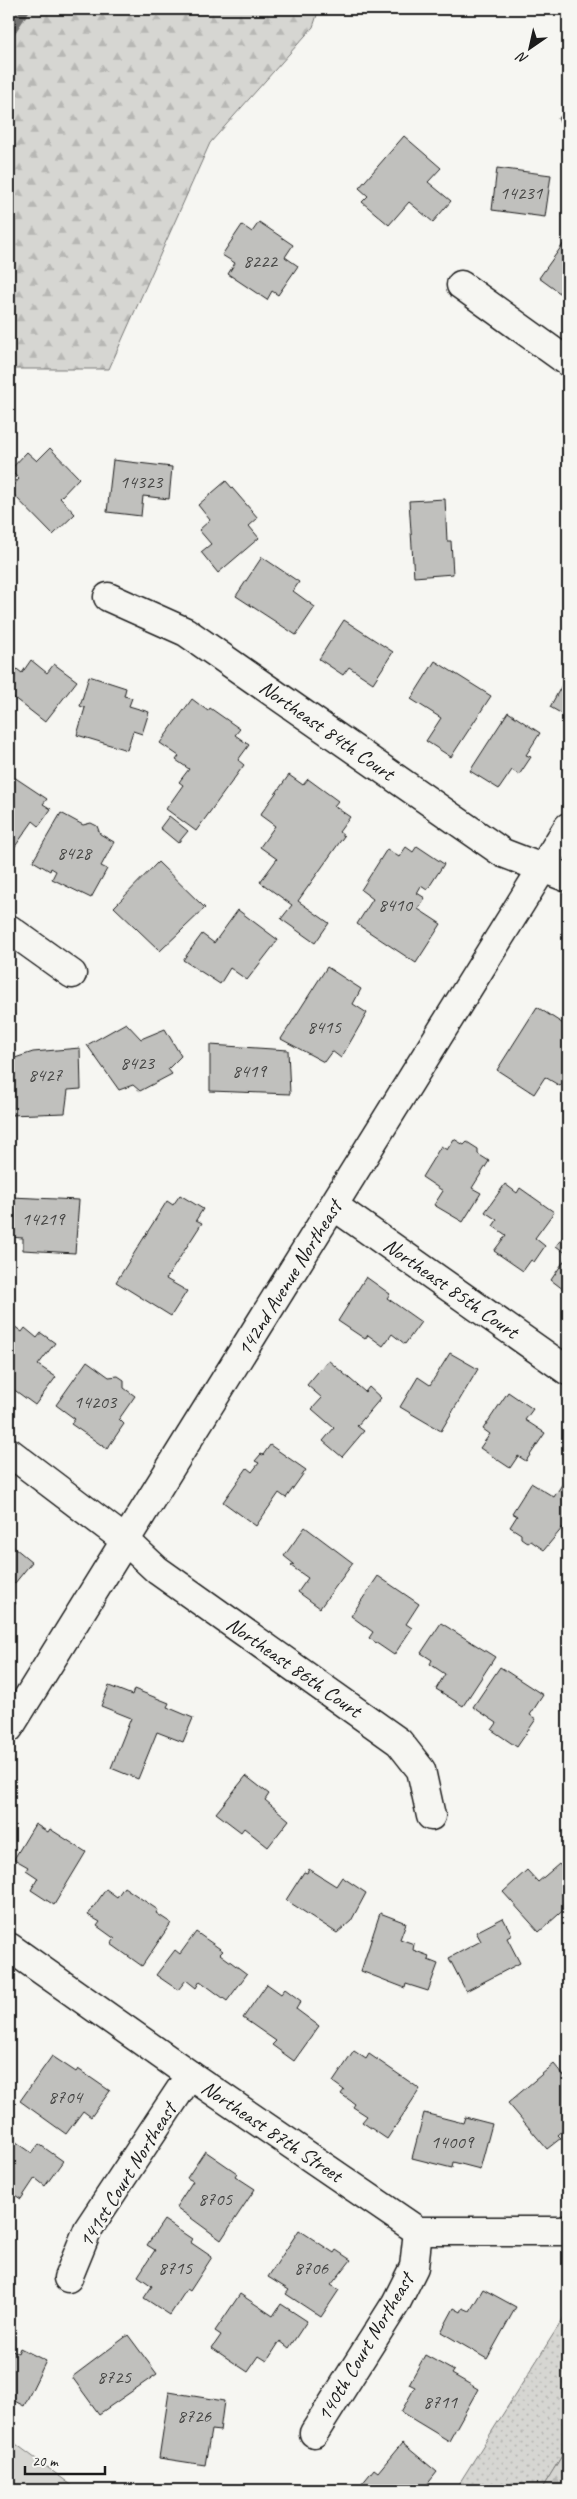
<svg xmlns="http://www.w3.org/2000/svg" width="577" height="2499" font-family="Caveat,sans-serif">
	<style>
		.grass { fill: url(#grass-dots); stroke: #797977 }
		.forest { fill: url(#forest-firs); stroke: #797977 }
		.park { fill: #d6d6d2; stroke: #797977 }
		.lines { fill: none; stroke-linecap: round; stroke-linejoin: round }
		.stream { stroke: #727271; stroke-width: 8 }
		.building { fill: #c0c0bd; stroke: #1c1c1c }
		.minor-casing { stroke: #1c1c1c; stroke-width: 31 }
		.minor { stroke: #f6f6f2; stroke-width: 28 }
		.labels { text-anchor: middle; stroke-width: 5; stroke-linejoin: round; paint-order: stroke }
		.number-label { font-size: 19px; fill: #454544 }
		.street-label { font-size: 21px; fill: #1c1c1c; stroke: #f6f6f2 }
	</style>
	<defs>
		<pattern id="grass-dots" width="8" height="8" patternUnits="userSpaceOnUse" patternTransform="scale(1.25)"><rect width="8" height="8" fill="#d6d6d2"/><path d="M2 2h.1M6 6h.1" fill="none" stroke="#b7b7b4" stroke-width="1.8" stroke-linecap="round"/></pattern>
		<pattern id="forest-firs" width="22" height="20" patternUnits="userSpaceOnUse" patternTransform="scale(1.25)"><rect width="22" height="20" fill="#d6d6d2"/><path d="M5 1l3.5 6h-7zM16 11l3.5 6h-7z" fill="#b7b7b4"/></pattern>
	</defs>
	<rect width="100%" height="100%" fill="#f6f6f2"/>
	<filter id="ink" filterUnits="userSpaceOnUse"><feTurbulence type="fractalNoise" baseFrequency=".02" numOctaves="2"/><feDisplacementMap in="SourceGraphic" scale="10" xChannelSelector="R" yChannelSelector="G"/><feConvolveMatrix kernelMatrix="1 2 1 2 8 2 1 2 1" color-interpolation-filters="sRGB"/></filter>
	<g filter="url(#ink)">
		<!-- grass -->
		<path class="grass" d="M 568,2311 L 568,2446 L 541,2490 L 455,2490 Z"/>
		<!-- forest -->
		<g class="forest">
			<path d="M 9,9 L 319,9 L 313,27 L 210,143 L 109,369 L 9,369 Z"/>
			<path d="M 568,2446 L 568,2490 L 541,2490 Z"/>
		</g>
		<!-- park -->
		<path class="park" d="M 9,2439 L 78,2490 L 9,2490 Z"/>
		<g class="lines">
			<!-- stream -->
			<path class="stream" d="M 9,35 L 26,9"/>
		</g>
		<!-- building -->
		<g class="building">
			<path d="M 568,113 L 568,139 L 558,118 Z"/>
			<path d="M 404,136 L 441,168 L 428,182 L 451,201 L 433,222 L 409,202 L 389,225 L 362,202 L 368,196 L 359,188 Z"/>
			<path d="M 497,168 L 551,175 L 545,217 L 492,210 Z"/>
			<path d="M 259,222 L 293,245 L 285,257 L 298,266 L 278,295 L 272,291 L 267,300 L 228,274 L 235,263 L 222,255 L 242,225 L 252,232 Z"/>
			<path d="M 564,243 L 568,246 L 568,299 L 539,278 Z"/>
			<path d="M 50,448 L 79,478 L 60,498 L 75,514 L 53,535 L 9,490 L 19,479 L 10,470 L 27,452 L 37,461 Z"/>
			<path d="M 113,460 L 172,467 L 169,499 L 143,496 L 141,516 L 107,512 Z"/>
			<path d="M 226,481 L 258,518 L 249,526 L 259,538 L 218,573 L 201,552 L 211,544 L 199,530 L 210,520 L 198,505 Z"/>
			<path d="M 445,499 L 447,541 L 451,541 L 453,574 L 414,577 L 409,501 Z"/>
			<path d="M 262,557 L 299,582 L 293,591 L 315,607 L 296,635 L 236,596 Z"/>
			<path d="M 344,620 L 393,652 L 373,683 L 349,667 L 343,675 L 319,659 Z"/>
			<path d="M 31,660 L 47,673 L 54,664 L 77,681 L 45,722 L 9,694 L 12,691 L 9,688 L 9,663 L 22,673 Z"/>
			<path d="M 435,661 L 491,696 L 451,757 L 426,741 L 441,718 L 411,699 Z"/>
			<path d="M 568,674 L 568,711 L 566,716 L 550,707 Z"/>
			<path d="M 89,676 L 126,688 L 124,696 L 132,698 L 129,706 L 149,712 L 142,734 L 133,731 L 127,750 L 77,735 L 85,708 L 80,706 Z"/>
			<path d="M 192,699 L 208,711 L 210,708 L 240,729 L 235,735 L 249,745 L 238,760 L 244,765 L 196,831 L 166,809 L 183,785 L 179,782 L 189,769 L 176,760 L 179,756 L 160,743 Z"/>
			<path d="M 508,712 L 540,733 L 526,755 L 531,757 L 519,775 L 512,770 L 499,789 L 470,771 Z"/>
			<path d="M 289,775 L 303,785 L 308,779 L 338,801 L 334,806 L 350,817 L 339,832 L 344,836 L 298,901 L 329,923 L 315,943 L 281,919 L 292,905 L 260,882 L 277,859 L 260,847 L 275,826 L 260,815 Z"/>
			<path d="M 14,777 L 47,799 L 43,804 L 51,809 L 39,826 L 33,821 L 9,855 L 9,784 Z"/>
			<path d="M 61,813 L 83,825 L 91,823 L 97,826 L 100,834 L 114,842 L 101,866 L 107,869 L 91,898 L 52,879 L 56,871 L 51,868 L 50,871 L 33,861 Z"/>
			<path d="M 169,816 L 188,831 L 178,843 L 160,828 Z"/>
			<path d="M 417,846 L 444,864 L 427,890 L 421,886 L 417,893 L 425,898 L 418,909 L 441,924 L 416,963 L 357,924 L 373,899 L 361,890 L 387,849 L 399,857 L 406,847 L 413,852 Z"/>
			<path d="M 158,862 L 205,908 L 160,951 L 114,907 Z"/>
			<path d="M 238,910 L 278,940 L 247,980 L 230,968 L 220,984 L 183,960 L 202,934 L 214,943 Z"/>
			<path d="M 327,967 L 361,989 L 353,1004 L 367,1013 L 341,1058 L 332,1051 L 324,1062 L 281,1039 Z"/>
			<path d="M 537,1007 L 568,1027 L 568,1077 L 560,1086 L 545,1077 L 534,1094 L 497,1070 Z"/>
			<path d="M 126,1023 L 141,1039 L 165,1029 L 181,1056 L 168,1069 L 172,1074 L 140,1091 L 133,1085 L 119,1090 L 87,1045 Z"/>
			<path d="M 210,1045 L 288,1050 L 290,1094 L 210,1091 Z"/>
			<path d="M 80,1048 L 81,1089 L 68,1090 L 65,1113 L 9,1115 L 9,1060 L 33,1052 Z"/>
			<path d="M 454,1139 L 464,1145 L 467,1142 L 478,1149 L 478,1154 L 489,1161 L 472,1188 L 481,1193 L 463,1222 L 434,1205 L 443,1191 L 422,1177 L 441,1146 L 447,1150 Z"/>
			<path d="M 505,1184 L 517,1193 L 520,1188 L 554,1212 L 535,1238 L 545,1246 L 534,1262 L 531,1260 L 523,1271 L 494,1251 L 506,1235 L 493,1226 L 497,1220 L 485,1212 Z"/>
			<path d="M 180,1195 L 203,1209 L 196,1220 L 202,1223 L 166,1279 L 187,1291 L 171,1316 L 116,1282 L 167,1201 L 173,1205 Z"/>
			<path d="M 11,1197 L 79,1200 L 75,1253 L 23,1250 L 23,1238 L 9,1237 L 9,1199 Z"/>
			<path d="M 568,1230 L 568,1255 L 556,1246 Z"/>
			<path d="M 568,1255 L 568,1293 L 551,1280 Z"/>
			<path d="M 366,1277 L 390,1294 L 387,1298 L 421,1322 L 405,1344 L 392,1334 L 383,1346 L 368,1335 L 365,1339 L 338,1321 Z"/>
			<path d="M 10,1323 L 22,1332 L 25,1328 L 37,1338 L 41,1333 L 55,1343 L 38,1365 L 56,1377 L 35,1405 L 9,1386 Z"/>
			<path d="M 450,1353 L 478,1369 L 441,1431 L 400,1407 L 418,1377 L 430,1385 Z"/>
			<path d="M 328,1360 L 365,1392 L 369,1387 L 381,1398 L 357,1426 L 364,1431 L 342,1457 L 323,1441 L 334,1428 L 312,1409 L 322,1398 L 307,1385 Z"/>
			<path d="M 87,1361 L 109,1377 L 118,1376 L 124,1380 L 124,1388 L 135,1396 L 119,1419 L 124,1424 L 107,1449 L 71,1424 L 75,1419 L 56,1405 Z"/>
			<path d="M 508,1392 L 533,1409 L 525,1420 L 545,1433 L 526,1461 L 518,1456 L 510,1468 L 480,1448 L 490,1434 L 483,1429 Z"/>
			<path d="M 270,1445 L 306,1470 L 286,1498 L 279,1493 L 256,1526 L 223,1502 L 247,1468 L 252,1472 L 259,1463 L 255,1461 L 261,1454 L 263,1455 Z"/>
			<path d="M 531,1483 L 554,1497 L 563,1483 L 568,1486 L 568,1530 L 563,1527 L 544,1550 L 531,1541 L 528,1543 L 521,1538 L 521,1534 L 510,1527 L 517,1516 L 512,1513 Z"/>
			<path d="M 305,1527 L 353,1563 L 320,1608 L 298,1592 L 308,1578 L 291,1566 L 294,1564 L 284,1556 Z"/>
			<path d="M 9,1543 L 32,1562 L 15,1583 L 12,1580 L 9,1584 Z"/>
			<path d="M 378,1576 L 419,1604 L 406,1624 L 412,1628 L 394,1655 L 369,1638 L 373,1632 L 351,1616 Z"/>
			<path d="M 9,1597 L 16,1603 L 9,1612 Z"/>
			<path d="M 441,1623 L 495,1657 L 463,1706 L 436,1689 L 445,1674 L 430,1664 L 432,1660 L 421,1653 Z"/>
			<path d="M 500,1667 L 543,1695 L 530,1715 L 536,1719 L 517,1747 L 492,1730 L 497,1723 L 473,1707 Z"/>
			<path d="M 109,1686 L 132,1695 L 134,1689 L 169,1703 L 167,1707 L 193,1718 L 183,1742 L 157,1732 L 138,1779 L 111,1768 L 131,1718 L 101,1706 Z"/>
			<path d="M 246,1776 L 269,1794 L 265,1800 L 289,1820 L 268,1847 L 244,1828 L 241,1832 L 216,1813 Z"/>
			<path d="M 35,1824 L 48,1832 L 50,1829 L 86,1852 L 54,1905 L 31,1890 L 38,1878 L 26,1870 L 28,1867 L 14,1859 Z"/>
			<path d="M 559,1864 L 568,1874 L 568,1906 L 539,1932 L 503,1892 L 527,1870 L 538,1882 Z"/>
			<path d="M 309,1869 L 336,1886 L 342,1877 L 366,1893 L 351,1921 L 337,1933 L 286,1900 L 304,1872 L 307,1873 Z"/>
			<path d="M 124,1887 L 158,1910 L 156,1913 L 171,1923 L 142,1966 L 111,1944 L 115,1939 L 97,1926 L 100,1922 L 88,1915 L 106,1889 L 117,1897 Z"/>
			<path d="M 380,1913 L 406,1923 L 400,1939 L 414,1944 L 413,1950 L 429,1956 L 428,1960 L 438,1964 L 428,1991 L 406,1984 L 405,1988 L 361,1971 Z"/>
			<path d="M 503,1918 L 512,1935 L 507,1938 L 520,1963 L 466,1991 L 449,1958 L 481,1941 L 476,1932 Z"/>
			<path d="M 196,1932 L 223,1951 L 220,1954 L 247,1974 L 227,2001 L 200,1981 L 196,1988 L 186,1980 L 178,1990 L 156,1975 L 175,1950 L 180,1954 Z"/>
			<path d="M 267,1984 L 281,1994 L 285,1989 L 301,2001 L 296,2009 L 319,2026 L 294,2061 L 272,2045 L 276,2041 L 243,2018 Z"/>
			<path d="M 354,2051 L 366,2059 L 369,2054 L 420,2089 L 387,2139 L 362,2122 L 367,2116 L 353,2107 L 355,2104 L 341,2094 L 344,2090 L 333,2082 Z"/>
			<path d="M 52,2056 L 76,2072 L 78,2069 L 110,2091 L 91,2117 L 83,2111 L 66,2134 L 20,2101 Z"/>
			<path d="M 554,2064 L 568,2081 L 568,2126 L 558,2135 L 561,2138 L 547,2149 L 508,2103 Z"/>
			<path d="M 424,2113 L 463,2123 L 465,2117 L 492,2124 L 480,2169 L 453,2162 L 452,2168 L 412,2158 Z"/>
			<path d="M 9,2137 L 32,2153 L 39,2144 L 63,2161 L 45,2186 L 35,2178 L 21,2199 L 13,2194 L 9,2200 Z"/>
			<path d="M 205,2151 L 237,2173 L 235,2176 L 255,2189 L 221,2240 L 176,2207 L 193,2181 L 187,2178 Z"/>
			<path d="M 164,2220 L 192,2239 L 190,2242 L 212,2257 L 190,2291 L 187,2289 L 170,2315 L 144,2298 L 152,2286 L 138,2276 L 155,2250 L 147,2245 Z"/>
			<path d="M 299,2230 L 334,2253 L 336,2250 L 351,2260 L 331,2285 L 339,2290 L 321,2317 L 286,2294 L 289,2290 L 268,2277 Z"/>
			<path d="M 483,2289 L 516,2307 L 487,2359 L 441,2332 L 454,2308 L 461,2312 L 463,2308 L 470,2311 Z"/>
			<path d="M 240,2294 L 273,2316 L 281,2304 L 307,2321 L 289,2348 L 280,2341 L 267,2361 L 259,2356 L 248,2372 L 212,2348 L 221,2335 L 215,2331 Z"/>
			<path d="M 128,2335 L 157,2374 L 99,2414 L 72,2377 Z"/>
			<path d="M 9,2348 L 18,2353 L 20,2348 L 46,2361 L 24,2406 L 9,2398 Z"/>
			<path d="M 425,2355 L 454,2371 L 452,2374 L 478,2389 L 449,2441 L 401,2412 L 415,2387 L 409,2384 Z"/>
			<path d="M 169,2392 L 224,2401 L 220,2431 L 211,2430 L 205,2465 L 159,2458 Z"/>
			<path d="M 402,2443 L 437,2472 L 426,2486 L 429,2488 L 427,2490 L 357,2490 L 374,2469 L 378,2472 Z"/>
		</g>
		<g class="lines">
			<defs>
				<g id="minor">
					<path d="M 461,285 L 568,362"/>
					<path d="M 108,597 L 186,632 L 503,853 L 568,878"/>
					<path d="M 9,929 L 72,974"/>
					<path d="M 334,1206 L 568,1371"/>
					<path d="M 9,1452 L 125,1540 L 157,1570 L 399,1742 L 421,1770 L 431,1816"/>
					<path d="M 9,1728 L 568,827"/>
					<path d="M 9,1947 L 190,2075 L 418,2231 L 562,2231 L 568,2229"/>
					<path d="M 68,2278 L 88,2229 L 190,2075"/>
					<path d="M 314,2433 L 396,2303 L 414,2267 L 418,2231"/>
				</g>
			</defs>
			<!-- minor casing -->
			<use href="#minor" class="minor-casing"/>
			<!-- minor -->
			<use href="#minor" class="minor"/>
		</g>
	</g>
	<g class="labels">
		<!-- number labels -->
		<g class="number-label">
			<text x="521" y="199">14231</text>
			<text x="260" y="267">8222</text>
			<text x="141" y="488">14323</text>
			<text x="74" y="859">8428</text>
			<text x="395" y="911">8410</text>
			<text x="324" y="1033">8415</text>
			<text x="137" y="1069">8423</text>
			<text x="249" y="1077">8419</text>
			<text x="45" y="1081">8427</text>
			<text x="43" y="1225">14219</text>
			<text x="95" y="1408">14203</text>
			<text x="65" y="2103">8704</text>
			<text x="452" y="2148">14009</text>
			<text x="215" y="2205">8705</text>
			<text x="175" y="2274">8715</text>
			<text x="311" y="2274">8706</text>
			<text x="114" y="2383">8725</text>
			<text x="440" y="2408">8711</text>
			<text x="194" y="2422">8726</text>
		</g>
		<!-- street labels -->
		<g class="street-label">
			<text transform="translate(327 730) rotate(35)" y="7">Northeast 84th Court</text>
			<text transform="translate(289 1278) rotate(-58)" y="7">142nd Avenue Northeast</text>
			<text transform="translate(451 1288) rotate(35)" y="7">Northeast 85th Court</text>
			<text transform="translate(294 1667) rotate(35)" y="7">Northeast 86th Court</text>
			<text transform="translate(272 2131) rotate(34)" y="7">Northeast 87th Street</text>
			<text transform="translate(127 2175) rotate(-58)" y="7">141st Court Northeast</text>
			<text transform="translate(365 2347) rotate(-59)" y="7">140th Court Northeast</text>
		</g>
	</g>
	<!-- margin -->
	<rect width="577" height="2499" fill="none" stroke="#f6f6f2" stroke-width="30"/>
	<rect x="15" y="15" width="547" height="2469" fill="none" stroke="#1c1c1c" stroke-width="2" filter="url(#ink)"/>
	<!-- north arrow -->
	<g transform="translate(530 48) rotate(214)" stroke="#f6f6f2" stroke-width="4" paint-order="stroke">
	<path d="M0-4L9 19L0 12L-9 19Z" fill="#1c1c1c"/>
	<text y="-8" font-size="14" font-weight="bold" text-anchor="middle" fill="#1c1c1c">N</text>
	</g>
	<!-- scale -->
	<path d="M25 2466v8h80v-8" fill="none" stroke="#1c1c1c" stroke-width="2.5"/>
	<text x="32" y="2466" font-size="15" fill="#1c1c1c" stroke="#f6f6f2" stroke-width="4" paint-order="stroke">20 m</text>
</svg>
